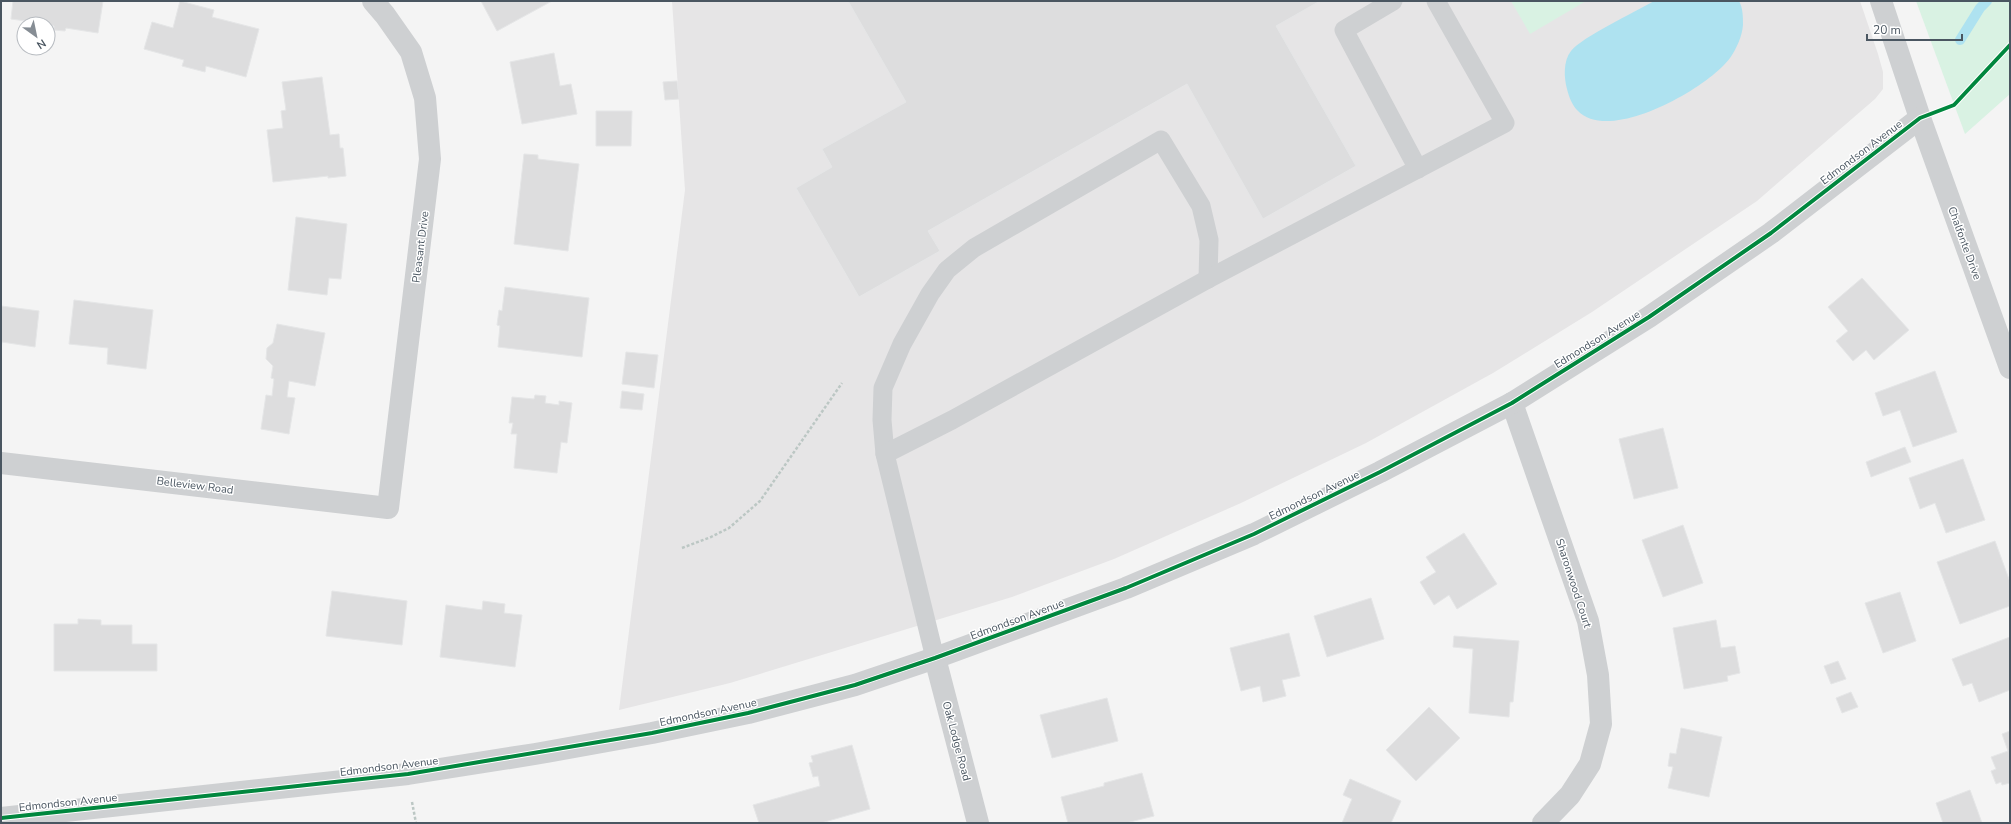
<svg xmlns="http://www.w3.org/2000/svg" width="2011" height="824" font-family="'Nunito Sans',sans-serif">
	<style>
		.education { fill: #e6e5e6 }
		.green { fill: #d9f2e3 }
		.water { fill: #aee2f0 }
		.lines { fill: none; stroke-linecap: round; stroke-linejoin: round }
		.stream { stroke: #aee2f0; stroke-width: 10 }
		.building { fill: #ddddde; stroke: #e5e6e7 }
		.path { stroke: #bcc7c4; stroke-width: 2.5; stroke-dasharray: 3 2; stroke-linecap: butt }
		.lane { stroke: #ced0d2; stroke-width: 19 }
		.street { stroke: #ced0d2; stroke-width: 22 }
		.cycleway-casing { stroke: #fff; stroke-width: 6 }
		.cycleway { stroke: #00873e; stroke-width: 4 }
		.labels { text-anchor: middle; stroke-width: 3; stroke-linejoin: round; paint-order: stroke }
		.street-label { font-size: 11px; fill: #4a5661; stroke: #fff }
	</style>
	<rect width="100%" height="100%" fill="#f4f4f4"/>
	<!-- education -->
	<path class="education" d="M 672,1 L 1860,1 L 1878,54 L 1883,72 L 1883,89 L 1875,99 L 1757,201 L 1592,312 L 1493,373 L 1366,443 L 1241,503 L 1114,559 L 1012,597 L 730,683 L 619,710 L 685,190 Z"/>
	<!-- green -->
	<g class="green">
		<path d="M 1511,1 L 1586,1 L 1530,34 Z"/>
		<path d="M 1916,1 L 2010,1 L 2010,94 L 1965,134 Z"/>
	</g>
	<!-- water -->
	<path class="water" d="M 1654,1 L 1739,1 C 1743,8 1743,17 1743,25 C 1742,36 1737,48 1730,58 C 1708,88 1610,144 1578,111 C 1572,105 1569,97 1567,89 C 1564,78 1563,61 1571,51 C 1582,37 1635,12 1654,1 Z"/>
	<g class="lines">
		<!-- stream -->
		<path class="stream" d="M 1960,40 L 1980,8 L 1987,1"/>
	</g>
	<!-- building -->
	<g class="building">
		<path d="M 13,1 L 103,1 L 98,33 L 66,28 L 65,31 L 54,30 L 54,26 L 48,24 L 11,19 Z"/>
		<path d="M 180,1 L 214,10 L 212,17 L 259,29 L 246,77 L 206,66 L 205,72 L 182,66 L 184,60 L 144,49 L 152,22 L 173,28 Z"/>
		<path d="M 481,1 L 552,1 L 497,31 Z"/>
		<path d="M 848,1 L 1320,1 L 1276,26 L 1356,166 L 1263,219 L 1187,84 L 928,231 L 940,251 L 859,297 L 796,188 L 832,167 L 822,149 L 906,102 Z"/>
		<path d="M 554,53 L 560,86 L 571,84 L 577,114 L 522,124 L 510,62 Z"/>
		<path d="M 322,77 L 330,135 L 339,134 L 340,148 L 343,148 L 346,176 L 328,178 L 328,176 L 273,182 L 267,130 L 283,128 L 281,111 L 286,110 L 282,82 Z"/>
		<path d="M 677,81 L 679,99 L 665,100 L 663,82 Z"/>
		<path d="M 596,111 L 632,111 L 631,146 L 596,146 Z"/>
		<path d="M 524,154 L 538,155 L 538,159 L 579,164 L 568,251 L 514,244 Z"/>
		<path d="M 296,217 L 347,224 L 341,279 L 329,278 L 327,295 L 288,290 Z"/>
		<path d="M 1862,278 L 1909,330 L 1874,360 L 1866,350 L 1853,361 L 1836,341 L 1848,331 L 1828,307 Z"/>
		<path d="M 505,287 L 589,298 L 582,357 L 498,347 L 500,326 L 497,325 L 499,310 L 502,311 Z"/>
		<path d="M 74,300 L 153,310 L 146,369 L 107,364 L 108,348 L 69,344 Z"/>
		<path d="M 1,306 L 39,311 L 35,347 L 2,342 L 1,349 Z"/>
		<path d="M 277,324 L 325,333 L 315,386 L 289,381 L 287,397 L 295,398 L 289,434 L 261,429 L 266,395 L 272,396 L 274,379 L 271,378 L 273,366 L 266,359 L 267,348 L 273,343 Z"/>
		<path d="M 626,352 L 658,355 L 654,388 L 622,384 Z"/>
		<path d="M 1935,371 L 1957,432 L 1913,447 L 1900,410 L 1883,416 L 1875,393 Z"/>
		<path d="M 622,391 L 644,394 L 642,410 L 620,408 Z"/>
		<path d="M 535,395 L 546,396 L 545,403 L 559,405 L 559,401 L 572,403 L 567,443 L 561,442 L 557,473 L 514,468 L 517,434 L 511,434 L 513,423 L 509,423 L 512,397 L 534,399 Z"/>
		<path d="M 1663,428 L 1678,488 L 1634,499 L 1619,439 Z"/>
		<path d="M 1905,447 L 1911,462 L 1871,477 L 1866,462 Z"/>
		<path d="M 1963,459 L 1985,520 L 1946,533 L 1935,503 L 1920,509 L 1909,478 Z"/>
		<path d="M 1683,525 L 1703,583 L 1663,597 L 1642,540 Z"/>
		<path d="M 1464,533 L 1497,584 L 1457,609 L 1449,595 L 1434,605 L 1420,582 L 1436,572 L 1426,557 Z"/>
		<path d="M 1995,541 L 2010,582 L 2010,606 L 1960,624 L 1937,562 Z"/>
		<path d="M 332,591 L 407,601 L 402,645 L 326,636 Z"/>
		<path d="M 1900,592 L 1916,641 L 1883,653 L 1865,603 Z"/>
		<path d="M 1371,598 L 1384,639 L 1327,657 L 1314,616 Z"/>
		<path d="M 483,601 L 505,604 L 504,613 L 522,615 L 515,667 L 440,657 L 446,605 L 482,610 Z"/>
		<path d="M 78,619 L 101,620 L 101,625 L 132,625 L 132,644 L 157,644 L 157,671 L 54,671 L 54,624 L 78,624 Z"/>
		<path d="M 1716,620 L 1721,648 L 1735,646 L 1740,673 L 1727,676 L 1728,681 L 1684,689 L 1673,628 Z"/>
		<path d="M 1289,633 L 1300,676 L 1282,680 L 1286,696 L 1263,702 L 1260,686 L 1241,691 L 1230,648 Z"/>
		<path d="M 1454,636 L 1519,641 L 1513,702 L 1510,702 L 1509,717 L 1469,713 L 1473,649 L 1453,647 Z"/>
		<path d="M 2010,637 L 2010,690 L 1979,702 L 1972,683 L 1963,686 L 1952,659 Z"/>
		<path d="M 1838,661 L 1846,679 L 1831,684 L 1824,666 Z"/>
		<path d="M 1851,692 L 1858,707 L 1842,713 L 1836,698 Z"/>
		<path d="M 1107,698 L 1118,741 L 1052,758 L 1040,715 Z"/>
		<path d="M 1429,707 L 1460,738 L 1416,781 L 1386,750 Z"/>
		<path d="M 1681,728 L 1722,737 L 1709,797 L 1668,788 L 1673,767 L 1668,766 L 1670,753 L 1676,754 Z"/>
		<path d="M 2010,731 L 2010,783 L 2002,785 L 2001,782 L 1996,784 L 1991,771 L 1996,769 L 1991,757 L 2008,751 L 2002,734 Z"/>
		<path d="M 852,745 L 870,809 L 821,823 L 759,823 L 753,805 L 820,786 L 818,776 L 813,777 L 809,763 L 813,762 L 811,756 Z"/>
		<path d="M 1142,773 L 1154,816 L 1126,823 L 1068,823 L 1061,797 L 1104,786 L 1104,783 Z"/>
		<path d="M 1350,779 L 1401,801 L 1391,823 L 1342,823 L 1352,799 L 1343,795 Z"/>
		<path d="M 1970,790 L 1982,823 L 1943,823 L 1936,803 Z"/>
	</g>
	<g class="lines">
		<!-- path -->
		<g class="path">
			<path d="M 682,548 L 711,537 L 729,528 L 760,501 L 842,383"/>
			<path d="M 412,802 L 416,823"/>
		</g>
		<!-- lane -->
		<g class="lane">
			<path d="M 1393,1 L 1344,30 L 1418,169"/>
			<path d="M 885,454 L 882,420 L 883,388 L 902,344 L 930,294 L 947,270 L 974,248 L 1161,140 L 1201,206 L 1209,240 L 1208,279"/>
			<path d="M 935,658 L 885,454 L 952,420 L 1208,279 L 1505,123 L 1436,1"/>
		</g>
		<!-- street -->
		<g class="street">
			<path d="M 1881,1 L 1920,118 L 2010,368"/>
			<path d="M 1512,403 L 1588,621 L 1598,675 L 1601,724 L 1590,764 L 1570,795 L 1543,823"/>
			<path d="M 1,463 L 388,508 L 430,159 L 425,98 L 411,52 L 385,15 L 373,1"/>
			<path d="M 935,658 L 978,823"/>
			<path d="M 1,818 L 408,774 L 535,754 L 652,733 L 748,713 L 855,685 L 935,658 L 1126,588 L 1254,534 L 1380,472 L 1512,403 L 1649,317 L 1771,233 L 1920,118"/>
		</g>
		<defs>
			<path id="cycleway" d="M 1,818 L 408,774 L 652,733 L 748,713 L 855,685 L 935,658 L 1126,588 L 1254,534 L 1380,472 L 1512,403 L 1649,317 L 1771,233 L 1920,118 L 1954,105 L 2010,45"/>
		</defs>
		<!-- cycleway casing -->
		<use href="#cycleway" class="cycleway-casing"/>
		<!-- cycleway -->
		<use href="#cycleway" class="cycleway"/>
	</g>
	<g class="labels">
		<!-- street labels -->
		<g class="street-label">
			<text transform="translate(1861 152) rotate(-37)" y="4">Edmondson Avenue</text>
			<text transform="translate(1965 243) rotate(70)" y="4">Chalfonte Drive</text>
			<text transform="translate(420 247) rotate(-83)" y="4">Pleasant Drive</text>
			<text transform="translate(1597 339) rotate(-32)" y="4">Edmondson Avenue</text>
			<text transform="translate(195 485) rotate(7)" y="4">Belleview Road</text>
			<text transform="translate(1314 495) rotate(-26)" y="4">Edmondson Avenue</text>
			<text transform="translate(1574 583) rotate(72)" y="4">Sharonwood Court</text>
			<text transform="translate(1017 619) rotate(-20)" y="4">Edmondson Avenue</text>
			<text transform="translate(708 712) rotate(-12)" y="4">Edmondson Avenue</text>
			<text transform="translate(957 741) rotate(75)" y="4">Oak Lodge Road</text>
			<text transform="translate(389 766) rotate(-7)" y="4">Edmondson Avenue</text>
			<text transform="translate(68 802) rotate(-6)" y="4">Edmondson Avenue</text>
		</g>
	</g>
	<!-- border -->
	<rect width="2011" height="824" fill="none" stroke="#4a5661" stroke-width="4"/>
	<!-- north arrow -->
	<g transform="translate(36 36) rotate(147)"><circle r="19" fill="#ffffff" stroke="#b7bbc0"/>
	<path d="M0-3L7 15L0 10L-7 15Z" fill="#868d94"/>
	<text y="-6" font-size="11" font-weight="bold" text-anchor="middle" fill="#4a5661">N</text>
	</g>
	<!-- scale -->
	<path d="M1867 34v6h95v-6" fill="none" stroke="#4a5661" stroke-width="2"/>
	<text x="1873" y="34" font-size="12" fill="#4a5661" stroke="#ffffff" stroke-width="3" paint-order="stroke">20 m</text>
</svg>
